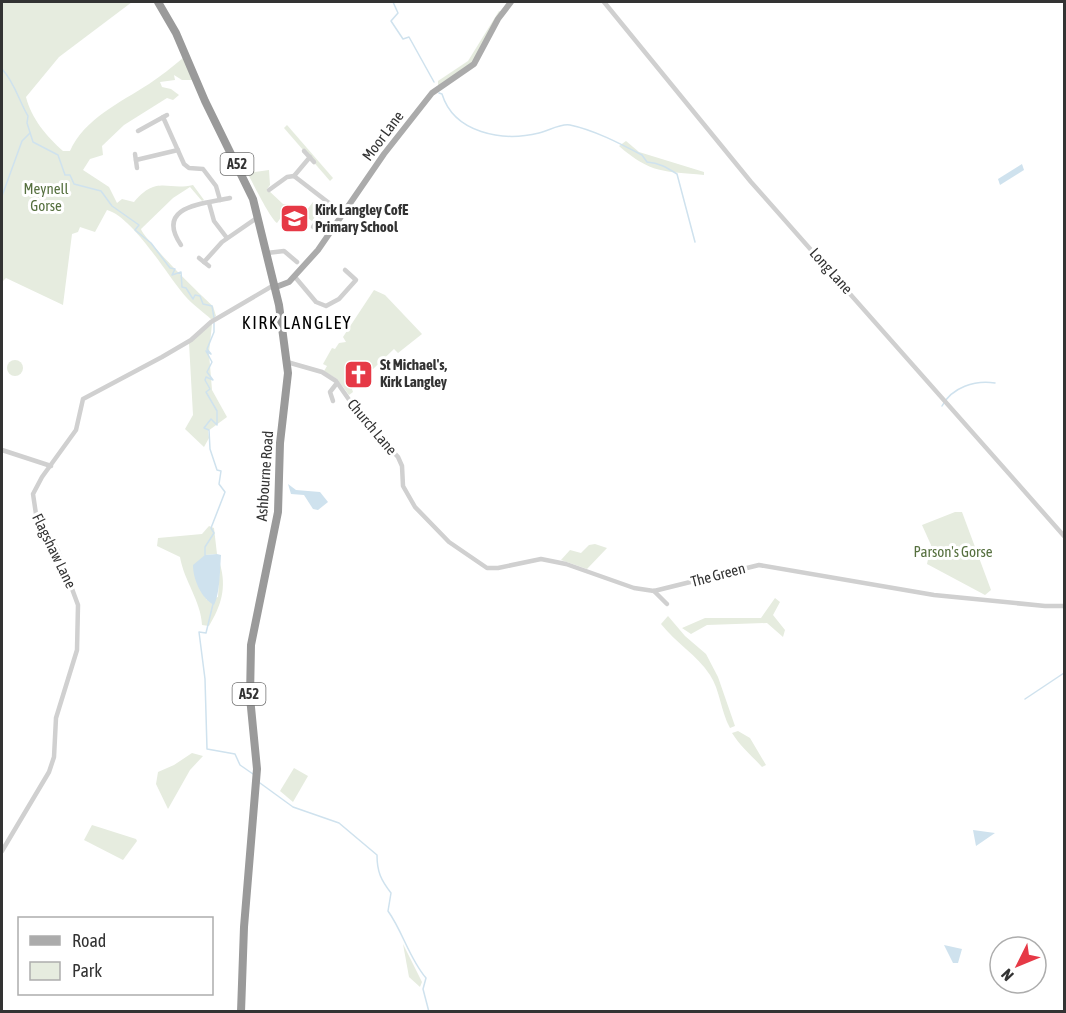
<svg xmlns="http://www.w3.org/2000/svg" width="1066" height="1013" font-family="'Asap Condensed',sans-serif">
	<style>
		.green { fill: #e6ecdf }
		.water { fill: #cfe2ee }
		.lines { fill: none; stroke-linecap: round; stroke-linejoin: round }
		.stream { stroke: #cfe2ee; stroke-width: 1.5 }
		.minor { stroke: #d0d0d0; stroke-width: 4.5 }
		.major { stroke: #ababab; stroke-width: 6 }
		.highway { stroke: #9a9a9a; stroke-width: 8 }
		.labels { text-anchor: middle; stroke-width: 6; stroke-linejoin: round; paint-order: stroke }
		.shield { fill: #fff; stroke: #707070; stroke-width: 1.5 }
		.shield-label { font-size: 14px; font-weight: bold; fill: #333 }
		.street-label { font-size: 15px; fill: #333; stroke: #fff }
		.park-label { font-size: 15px; fill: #56703f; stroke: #fff }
		.poi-label { font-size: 15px; font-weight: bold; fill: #333; stroke: #fff; text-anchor: start }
		.quarter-label { font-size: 18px; letter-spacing: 1.5px; fill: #000; stroke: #fff }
	</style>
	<rect width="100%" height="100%" fill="#fff"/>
	<!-- green -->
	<g class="green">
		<path d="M 2,2 L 132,2 L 59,57 L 26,97 C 31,118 47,137 63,151 L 70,151 C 84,119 121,102 149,84 C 161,76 172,67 183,58 L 193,80 L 182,80 L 174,75 L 175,80 L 160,82 L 162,87 L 171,89 L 179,95 L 173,100 L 167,98 L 124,125 L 102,146 L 103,155 L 90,159 L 83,170 L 109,187 L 117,203 L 122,199 L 134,202 C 157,175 167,191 193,185 L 204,200 L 202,201 L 190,187 L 173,198 L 141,229 C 143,238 202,297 213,306 L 216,316 L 212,320 C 202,311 189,302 181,291 C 165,271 131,216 107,210 L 95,232 L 80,227 L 78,232 L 72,234 L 63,305 L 6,278 L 2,282 Z"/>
		<path d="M 499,11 L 502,12 L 475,61 L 438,86 L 438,81 L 468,61 Z"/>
		<path d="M 287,125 L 333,178 L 330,181 L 284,128 Z"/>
		<path d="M 626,141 L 639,152 L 704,172 L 704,175 C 664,171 651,174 619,146 Z"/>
		<path d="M 249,160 L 255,172 L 269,170 L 270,185 L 267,189 L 283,204 L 290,205 L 277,223 C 269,217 250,177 243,165 Z"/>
		<path d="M 313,202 L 321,209 L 312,221 L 303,215 Z"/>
		<path d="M 374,290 L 385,295 L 422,334 L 398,353 L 394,349 L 373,369 L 369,369 L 365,380 L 352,389 L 353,392 L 349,395 L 337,379 L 324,371 L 327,366 L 323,364 L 332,348 L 335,349 L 339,343 L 346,342 L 343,337 Z"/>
		<path d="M 212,324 L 209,353 L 212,390 L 227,417 L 208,431 L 209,438 L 204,447 L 185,429 L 193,415 L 189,343 Z"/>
		<circle cx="15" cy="368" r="8"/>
		<path d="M 955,512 L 962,512 L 991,590 L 985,595 L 927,564 L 931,545 L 922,525 Z"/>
		<path d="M 209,526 L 214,528 L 217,554 L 205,555 L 198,585 L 207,600 L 218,597 L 220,564 C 227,588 221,606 209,626 L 202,625 C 201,601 184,581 180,557 L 157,546 L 158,538 L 202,534 Z"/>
		<path d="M 595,544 L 607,548 L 587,569 L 561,560 L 570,550 L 581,553 L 589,545 Z"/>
		<path d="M 775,598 L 780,602 L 773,615 L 785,630 L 783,637 L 767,623 L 707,625 L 691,634 L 682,628 L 705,618 L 761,618 Z"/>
		<path d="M 668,616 L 685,636 L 706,654 L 718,677 L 735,726 L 730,728 C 721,712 720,690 710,675 C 697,655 676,643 661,624 Z"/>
		<path d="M 738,731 L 750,738 L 766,765 L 762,767 C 752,756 740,746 732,733 Z"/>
		<path d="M 192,753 L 203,756 L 190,770 L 168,809 L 156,784 L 158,772 L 174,765 Z"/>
		<path d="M 294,768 L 308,776 L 293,802 L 280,791 Z"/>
		<path d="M 92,825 L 136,839 L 137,841 L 123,860 L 84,840 Z"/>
		<path d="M 403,944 L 422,982 L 420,987 L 409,977 Z"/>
	</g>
	<!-- water -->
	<g class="water">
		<path d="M 1022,164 L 1024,170 L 1000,185 L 998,179 Z"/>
		<path d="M 288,484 L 296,490 L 320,492 L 328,502 L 318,510 L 313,509 L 304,495 L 291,494 Z"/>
		<path d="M 217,554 L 221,555 C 220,569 220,594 214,605 C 201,598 193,579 193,565 L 205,555 Z"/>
		<path d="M 973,830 L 995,833 L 976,846 Z"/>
		<path d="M 944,945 L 962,949 L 958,963 L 953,963 Z"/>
	</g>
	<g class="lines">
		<!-- stream -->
		<g class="stream">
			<path d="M 393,2 L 398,13 L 391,21 L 403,39 L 409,37 L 434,82"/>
			<path d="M 2,69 C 15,83 19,101 28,116 L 27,123 L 33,142 L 58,155 L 65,175 L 70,175 L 74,184 L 101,191 L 112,206 L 139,225 L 135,230 L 151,243 L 170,268 L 175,269 L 172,275 L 181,272 L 182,287 L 186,288 L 193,299 L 195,295 L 200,296 L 203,304 L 212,306 L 214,318"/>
			<path d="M 439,93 L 442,94 C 454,133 502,142 539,133 C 548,131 561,123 570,125 C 594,130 619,143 642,155 L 647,162 C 659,163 666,167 677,174 L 695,242"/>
			<path d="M 2,196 L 22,141 L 30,133"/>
			<path d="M 942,406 C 952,387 975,380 995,383"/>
			<path d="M 205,555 L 205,547 L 214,533 L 211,528 L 225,492 L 219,484 L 221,471 L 217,470 L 210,449 L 209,430 L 204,428 L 211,419 L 217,425 L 217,411 L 206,392 L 210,389 L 205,380 L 206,377 L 213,380 L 207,372 L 212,362 L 206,351 L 211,354 L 207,349 L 214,332 L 214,323"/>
			<path d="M 213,604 L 206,633 L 199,632 L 205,679 L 207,749 L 235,754 L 240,765 L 253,774"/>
			<path d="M 1025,699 L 1064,673"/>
			<path d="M 260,783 L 293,807 L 339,823 L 377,855 C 377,872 381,880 391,893 L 388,911 C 403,932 409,958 426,978 L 423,989 L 429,1012"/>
		</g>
		<!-- minor -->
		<g class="minor">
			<path d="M 604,2 L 751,182 L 1064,536"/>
			<path d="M 163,117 L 184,164 L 189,168 L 203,169 L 216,186 L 220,200"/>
			<path d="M 138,131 L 167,115"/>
			<path d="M 304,151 L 314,162"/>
			<path d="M 135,154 L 137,168"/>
			<path d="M 136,160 L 178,150"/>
			<path d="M 294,176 L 310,157"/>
			<path d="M 269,190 L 287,177 L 294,176 L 329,203"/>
			<path d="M 209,203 L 214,221 L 227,238"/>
			<path d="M 313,227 L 329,203 L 343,212"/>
			<path d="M 181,245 C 154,205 205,204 230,198"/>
			<path d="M 267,253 L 284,251 L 297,262"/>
			<path d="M 199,258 L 209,266"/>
			<path d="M 204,262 L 222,242 L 258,217"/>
			<path d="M 295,277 L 316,302 L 326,306 L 339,299 L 356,280 L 345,270"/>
			<path d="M 287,362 L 322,372 L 336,381 L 359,414 L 398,457 L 402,466 L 403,486 L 415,507 L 449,542 L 487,568 L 498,568 L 541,559 L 566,564 L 634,588 L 654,591 L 759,565 L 934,595 L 1045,606 L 1064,606"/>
			<path d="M 333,401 L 330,392 L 337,383"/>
			<path d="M 2,450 L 51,466"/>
			<path d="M 654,591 L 667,604"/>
			<path d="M 2,851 L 49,772 L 54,757 L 56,718 L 77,650 L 78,605 L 58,551 L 36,514 L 33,494 L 42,477 L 76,430 L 83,399 L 162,357 L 191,340 L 211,322 L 274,285"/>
		</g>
		<!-- major -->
		<path class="major" d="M 276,287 L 289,282 L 318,250 L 384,154 L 432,93 L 474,64 L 498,19 L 511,2"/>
		<!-- highway -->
		<path class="highway" d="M 158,2 L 176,33 L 205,101 L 253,199 L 279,305 L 288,373 L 280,443 L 278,512 L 251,645 L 250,697 L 257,769 L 244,927 L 241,1012"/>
	</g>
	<!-- icons -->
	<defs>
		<symbol id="school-square" viewBox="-11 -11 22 22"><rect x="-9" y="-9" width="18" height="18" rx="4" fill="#e63946" stroke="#fff"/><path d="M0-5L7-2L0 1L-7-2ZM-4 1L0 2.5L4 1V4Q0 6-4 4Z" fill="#fff"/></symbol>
		<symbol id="church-square" viewBox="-11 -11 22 22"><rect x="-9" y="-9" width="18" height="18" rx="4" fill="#e63946" stroke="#fff"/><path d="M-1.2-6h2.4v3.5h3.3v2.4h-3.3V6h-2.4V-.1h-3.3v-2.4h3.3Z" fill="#fff"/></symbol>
	</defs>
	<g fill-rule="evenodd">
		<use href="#school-square" x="278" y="202" width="33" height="33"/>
		<use href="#church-square" x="342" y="358" width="33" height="33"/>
	</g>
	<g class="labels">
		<!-- shield labels -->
		<g class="shield">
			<rect x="220.5" y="153" width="33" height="22" rx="4.5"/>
			<rect x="232.5" y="683" width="33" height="22" rx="4.5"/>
		</g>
		<g class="shield-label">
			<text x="237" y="169">A52</text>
			<text x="249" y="699">A52</text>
		</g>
		<!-- street labels -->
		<g class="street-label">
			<text transform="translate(383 136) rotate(-53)" y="5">Moor Lane</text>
			<text transform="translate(831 271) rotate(48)" y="5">Long Lane</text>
			<text transform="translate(372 427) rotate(50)" y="5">Church Lane</text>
			<text transform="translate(265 476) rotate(-86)" y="5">Ashbourne Road</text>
			<text transform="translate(54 551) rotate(64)" y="5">Flagshaw Lane</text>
			<text transform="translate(718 575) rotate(-15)" y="5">The Green</text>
		</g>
		<!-- park labels -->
		<g class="park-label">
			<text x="46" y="194">Meynell<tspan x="46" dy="17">Gorse</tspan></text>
			<text x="953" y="557">Parson's Gorse</text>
		</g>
		<!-- poi labels -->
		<g class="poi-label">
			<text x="315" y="215">Kirk Langley CofE<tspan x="315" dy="17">Primary School</tspan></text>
			<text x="380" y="370">St Michael's,<tspan x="380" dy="17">Kirk Langley</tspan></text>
		</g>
		<!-- quarter labels -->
		<g class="quarter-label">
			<text x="297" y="329">KIRK LANGLEY</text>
		</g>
	</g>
	<!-- border -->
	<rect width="1066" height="1013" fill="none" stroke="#333333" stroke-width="6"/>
	<!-- legend -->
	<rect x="18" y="917" width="195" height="78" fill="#ffffff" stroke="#adadad" stroke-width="1.5"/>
	<rect x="30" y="936" width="30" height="9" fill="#ababab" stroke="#adadad" stroke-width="1.5"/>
	<text x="72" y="947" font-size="18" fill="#333333">Road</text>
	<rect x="30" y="962" width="30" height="18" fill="#e6ecdf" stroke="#adadad" stroke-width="1.5"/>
	<text x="72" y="977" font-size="18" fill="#333333">Park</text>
	<!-- north arrow -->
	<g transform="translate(1018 965) rotate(227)"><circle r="28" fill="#ffffff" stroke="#adadad" stroke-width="1.5"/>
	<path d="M0-4.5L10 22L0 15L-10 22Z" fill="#e63946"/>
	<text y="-9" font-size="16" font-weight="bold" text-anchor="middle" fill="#333333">N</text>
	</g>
</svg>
